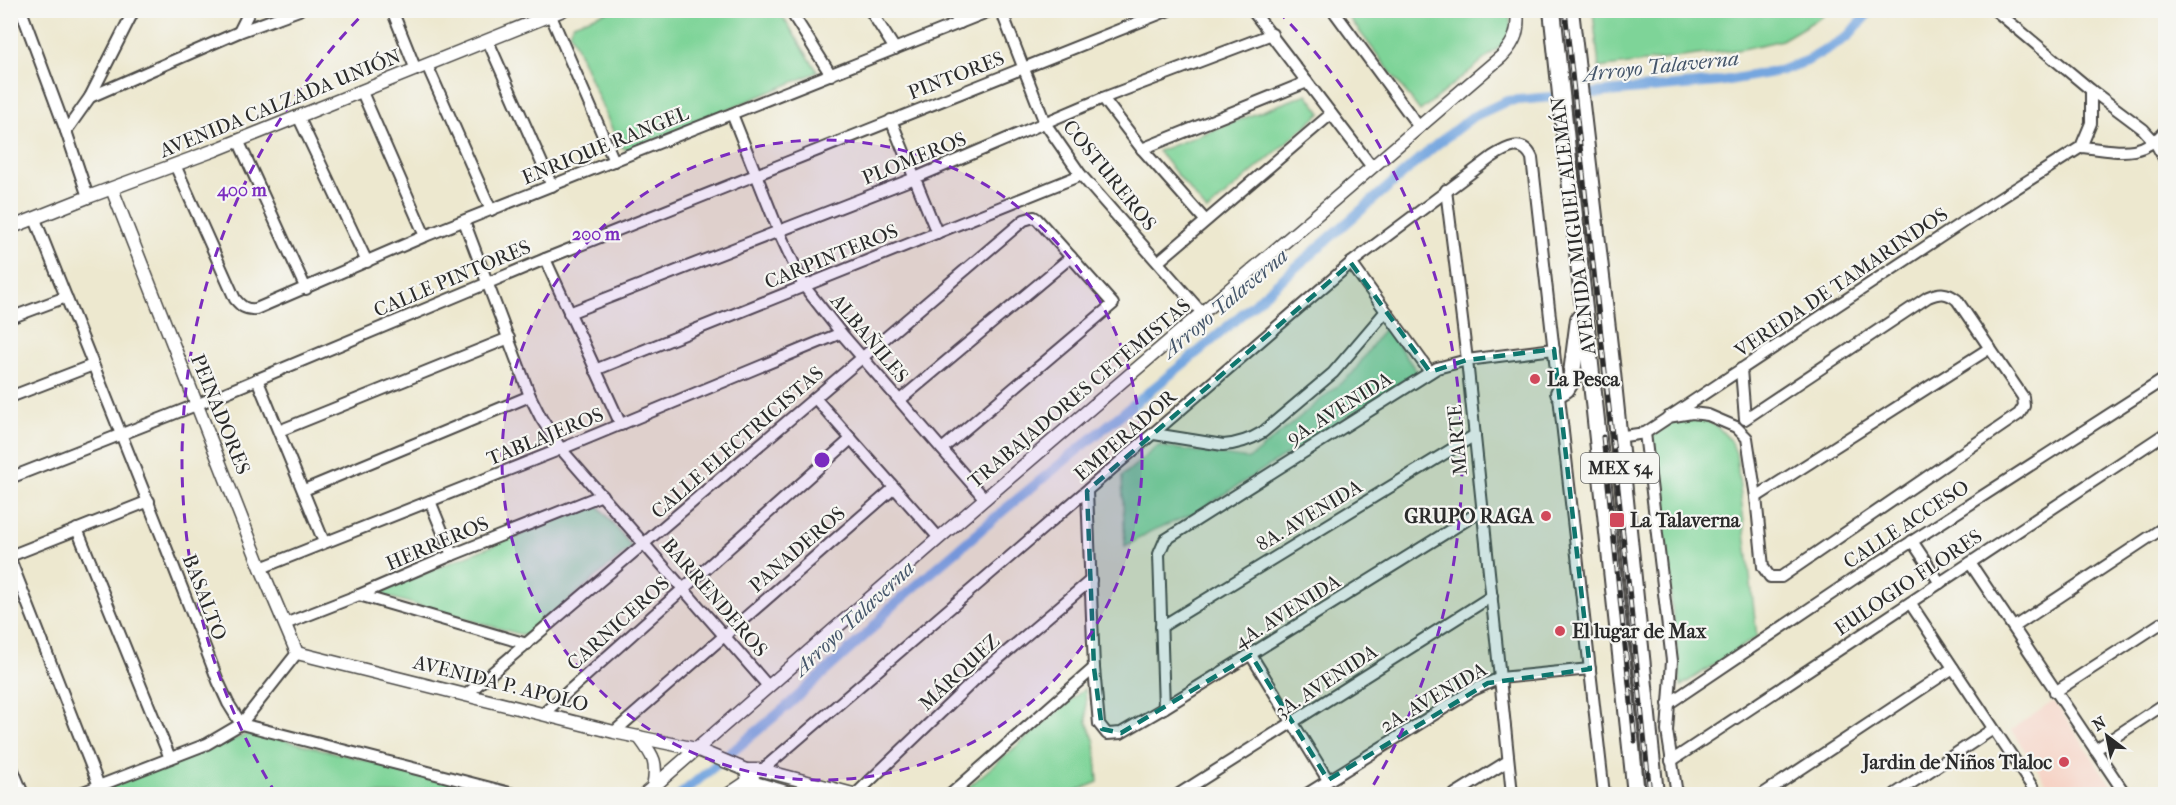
<svg xmlns="http://www.w3.org/2000/svg" width="2176" height="805" font-family="'IM FELL French Canon',serif">
	<style>
		.built { fill: #f6d2c4 }
		.green { fill: #7ed498; stroke: #548062; stroke-width: 1.5 }
		.lines { fill: none; stroke-linecap: round; stroke-linejoin: round }
		.canal { stroke: #74a6df; stroke-width: 10 }
		.minor-casing { stroke: #484744; stroke-width: 14 }
		.tertiary-casing { stroke: #484744; stroke-width: 15 }
		.trunk-casing { stroke: #484744; stroke-width: 20 }
		.minor { stroke: #fff; stroke-width: 10 }
		.tertiary { stroke: #fff; stroke-width: 12 }
		.trunk { stroke: #fff; stroke-width: 16 }
		.rail-casing { stroke: #2b2b2b; stroke-width: 5 }
		.rail { stroke: #f6f6f2; stroke-width: 3; stroke-dasharray: 9; stroke-linecap: butt }
		.marked { fill: #0f766e; fill-opacity: 0.2; stroke: #0f766e; stroke-width: 4.5; stroke-dasharray: 12 8; stroke-linejoin: round }
		.ring { fill: none; stroke: #7b2cbf; stroke-width: 3; stroke-dasharray: 10 8 }
		.poi-dot { fill: #d1495b; stroke: #f6f6f2; stroke-width: 2 }
		.labels { text-anchor: middle; stroke-width: 4.5; stroke-linejoin: round; paint-order: stroke }
		.shield { fill: #f6f6f2; stroke: #686867; stroke-width: 1.5 }
		.shield-label { font-size: 18px; font-weight: bold; fill: #2b2b2b }
		.street-label { font-size: 20px; fill: #2b2b2b; stroke: #f6f6f2 }
		.poi-label { font-size: 20px; font-weight: bold; fill: #2b2b2b; stroke: #f6f6f2; text-anchor: start }
		.water-label { font-size: 21px; font-style: italic; fill: #45566a; stroke: #f6f6f2 }
		.centre { fill: #7b2cbf; stroke: #f6f6f2; stroke-width: 3 }
		.ring-label { font-size: 18px; text-anchor: middle; font-weight: bold; fill: #7b2cbf; stroke: #f6f6f2; stroke-width: 4.5; stroke-linejoin: round; paint-order: stroke }
	</style>
	<rect width="100%" height="100%" fill="#f6f6f2"/>
	<filter id="ink" filterUnits="userSpaceOnUse"><feTurbulence type="fractalNoise" baseFrequency=".0167" numOctaves="2"/><feDisplacementMap in="SourceGraphic" scale="12" xChannelSelector="R" yChannelSelector="G"/><feConvolveMatrix kernelMatrix="1 2 1 2 8 2 1 2 1" color-interpolation-filters="sRGB"/></filter>
	<filter id="wash" filterUnits="userSpaceOnUse"><feTurbulence type="fractalNoise" baseFrequency=".008" numOctaves="4" result="noise"/><feDisplacementMap in="SourceGraphic" scale="24" xChannelSelector="R" yChannelSelector="G"/><feGaussianBlur stdDeviation="1.35" result="paint"/><feColorMatrix in="noise" values="0 0 0 0 0 0 0 0 0 0 0 0 0 0 0 0 0 1.4 0 .05"/><feComposite in="paint" operator="in"/></filter>
	<g filter="url(#wash)">
		<rect width="100%" height="100%" fill="#ede8cf"/>
		<!-- built -->
		<path class="built" d="M 2054,701 L 2117,794 L 2054,794 L 2011,730 Z"/>
		<!-- green -->
		<g class="green">
			<path d="M 1819,10 L 1823,16 L 1782,40 L 1743,49 L 1599,68 L 1593,11 Z"/>
			<path d="M 609,11 L 779,11 L 818,72 L 628,151 L 619,145 L 570,32 L 573,24 Z"/>
			<path d="M 1344,11 L 1509,11 L 1512,37 L 1420,111 Z"/>
			<path d="M 1307,94 L 1321,113 L 1207,211 L 1158,151 Z"/>
			<path d="M 1385,327 L 1417,372 L 1193,514 L 1149,532 L 1125,547 L 1122,476 L 1158,446 L 1249,459 L 1353,373 Z"/>
			<path d="M 1697,418 C 1717,423 1729,434 1736,453 L 1757,637 L 1681,686 L 1652,435 L 1673,420 Z"/>
			<path d="M 597,504 L 632,547 L 526,636 L 374,593 Z"/>
			<path d="M 1085,688 L 1087,722 L 1095,742 L 1098,782 L 1069,794 L 960,794 Z"/>
			<path d="M 253,732 L 500,794 L 92,794 Z"/>
		</g>
		<g class="lines">
			<!-- canal -->
			<path class="canal" d="M 681,794 L 786,707 L 870,631 L 889,609 L 1004,510 L 1210,342 L 1436,145 L 1472,117 L 1507,101 L 1717,82 L 1779,71 L 1807,61 L 1847,37 L 1871,10"/>
		</g>
	</g>
	<g filter="url(#ink)">
		<g class="lines">
			<defs>
				<g id="minor">
					<path d="M 21,10 L 66,131 L 88,197"/>
					<path d="M 392,10 L 416,70"/>
					<path d="M 790,10 L 831,75"/>
					<path d="M 870,10 L 895,49"/>
					<path d="M 951,10 L 960,23"/>
					<path d="M 1001,10 L 1045,123 L 1081,175 L 1203,314"/>
					<path d="M 1252,10 L 1372,167"/>
					<path d="M 1333,10 L 1419,127"/>
					<path d="M 1995,10 L 2091,90 L 2143,129 L 2155,142 L 2166,162"/>
					<path d="M 551,16 L 614,161"/>
					<path d="M 239,32 L 250,10"/>
					<path d="M 488,41 L 552,186"/>
					<path d="M 427,65 L 491,210"/>
					<path d="M 362,92 L 425,236"/>
					<path d="M 90,97 L 239,32 L 299,10"/>
					<path d="M 1103,98 L 1142,149 L 1205,220"/>
					<path d="M 732,114 L 779,232 L 804,286 L 841,333 L 985,499"/>
					<path d="M 298,116 L 367,262"/>
					<path d="M 891,120 L 937,233"/>
					<path d="M 66,131 L 90,97 L 134,10"/>
					<path d="M 10,133 L 10,139"/>
					<path d="M 238,140 L 306,289"/>
					<path d="M 2081,147 C 2117,150 2139,160 2166,130"/>
					<path d="M 1142,149 L 1307,82"/>
					<path d="M 175,165 L 235,299 C 241,306 245,310 256,309 L 425,236 L 992,10"/>
					<path d="M 1446,190 L 1467,360 L 1512,794"/>
					<path d="M 35,219 C 96,373 159,526 218,681 L 228,703 L 241,724 L 514,794"/>
					<path d="M 464,221 L 530,396 L 541,418 L 561,449 L 768,686"/>
					<path d="M 545,259 L 621,425"/>
					<path d="M 1158,262 L 1331,114"/>
					<path d="M 1351,263 L 1430,372"/>
					<path d="M 569,313 L 915,178 L 1103,98 L 1272,34"/>
					<path d="M 10,318 L 66,297"/>
					<path d="M 595,370 L 1081,175"/>
					<path d="M 257,379 L 324,542"/>
					<path d="M 10,397 L 93,365"/>
					<path d="M 815,398 L 939,538"/>
					<path d="M 900,400 L 1071,257"/>
					<path d="M 1668,417 L 1692,413 L 1708,415 L 1736,427 L 1747,438 L 1756,497 L 1763,567 L 1770,577 L 1781,577 L 2019,414 L 2024,406 L 2023,397 L 1957,300 C 1947,292 1940,292 1928,297 L 1745,419 L 1741,369"/>
					<path d="M 279,431 L 509,338"/>
					<path d="M 1645,433 L 1672,661 L 1667,731 L 1677,794"/>
					<path d="M 1154,434 L 1223,445 C 1238,444 1250,440 1263,432 L 1333,373 L 1386,311"/>
					<path d="M 1617,437 L 1645,433 L 1963,222 L 2081,147 L 2091,123 L 2091,90"/>
					<path d="M 10,478 L 196,405 L 545,259 L 1169,10"/>
					<path d="M 304,490 L 530,396"/>
					<path d="M 1087,491 L 1094,668 L 1099,724 L 1107,734 L 1121,733 L 1164,708 L 1481,511"/>
					<path d="M 1756,497 L 1990,348"/>
					<path d="M 430,501 L 452,555"/>
					<path d="M 77,529 L 170,758"/>
					<path d="M 1912,541 L 1940,583"/>
					<path d="M 10,556 L 149,501"/>
					<path d="M 10,559 L 99,786"/>
					<path d="M 1970,563 L 2125,794"/>
					<path d="M 261,568 L 561,449 L 841,333"/>
					<path d="M 359,595 L 527,644"/>
					<path d="M 1910,603 L 2037,794"/>
					<path d="M 285,624 L 359,595 L 452,555 L 602,495"/>
					<path d="M 1161,627 L 1475,435"/>
					<path d="M 2014,627 L 2166,526"/>
					<path d="M 1251,655 L 1328,780"/>
					<path d="M 2055,692 L 2166,620"/>
					<path d="M 467,694 L 1024,220 L 1034,217 L 1037,219 L 1113,304 L 942,449"/>
					<path d="M 1668,704 L 1852,580 L 2166,378"/>
					<path d="M 1164,708 L 1159,554 L 1165,540 L 1437,368 L 1467,360 L 1554,349"/>
					<path d="M 543,714 L 851,439"/>
					<path d="M 614,732 L 894,488"/>
					<path d="M 2095,750 L 2166,703"/>
					<path d="M 1671,761 L 2166,433"/>
					<path d="M 10,763 L 23,794"/>
					<path d="M 762,770 L 1351,263 L 1492,157 C 1506,148 1523,138 1532,158 L 1604,794"/>
					<path d="M 78,794 L 207,744 L 241,724 L 297,653"/>
					<path d="M 856,794 L 983,672 L 1091,580"/>
					<path d="M 951,794 L 1094,668"/>
					<path d="M 1179,794 L 1492,596"/>
					<path d="M 1307,794 L 1473,690 L 1500,678 L 1590,669"/>
					<path d="M 1455,794 L 1508,761"/>
					<path d="M 1763,794 L 1953,668"/>
					<path d="M 1895,794 L 1993,729"/>
					<path d="M 2164,794 L 2166,794"/>
				</g>
				<g id="tertiary">
					<path d="M 112,189 L 261,568 L 297,653 L 614,732 L 696,749 L 746,770 L 762,770 L 853,794"/>
					<path d="M 10,228 L 88,197 L 215,150 L 563,10"/>
					<path d="M 639,737 C 654,757 658,762 653,788"/>
					<path d="M 746,770 L 748,781 L 793,794"/>
					<path d="M 645,794 L 939,538 L 1502,56 C 1516,41 1519,30 1517,10"/>
					<path d="M 729,794 L 753,778"/>
				</g>
				<g id="trunk">
					<path d="M 1552,10 L 1636,794"/>
					<path d="M 1570,10 L 1611,363 L 1655,794"/>
					<path d="M 1559,393 L 1566,389 L 1571,381 L 1579,319"/>
				</g>
			</defs>
			<!-- minor casing -->
			<use href="#minor" class="minor-casing"/>
			<!-- tertiary casing -->
			<use href="#tertiary" class="tertiary-casing"/>
			<!-- trunk casing -->
			<use href="#trunk" class="trunk-casing"/>
			<!-- minor -->
			<use href="#minor" class="minor"/>
			<!-- tertiary -->
			<use href="#tertiary" class="tertiary"/>
			<!-- trunk -->
			<use href="#trunk" class="trunk"/>
			<defs>
				<g id="rail">
					<path d="M 1565,10 L 1629,588 L 1650,794"/>
					<path d="M 1603,437 L 1635,741"/>
				</g>
			</defs>
			<!-- rail casing -->
			<use href="#rail" class="rail-casing"/>
			<!-- rail -->
			<use href="#rail" class="rail"/>
		</g>
	</g>
	<!-- marked area -->
	<path class="marked" d="M 1351,263 L 1430,372 L 1467,360 L 1554,349 L 1590,669 L 1488,683 L 1328,780 L 1251,655 L 1121,733 L 1102,729 L 1094,668 L 1087,491 Z"/>
	<!-- distance rings -->
	<circle cx="822" cy="460" r="320" fill="#7b2cbf" fill-opacity=".12"/>
	<g class="ring">
		<circle cx="822" cy="460" r="320"/>
		<path d="M276 794A640 640 0 0 1 366 11M1278 11A640 640 0 0 1 1368 794"/>
	</g>
	<!-- markers -->
	<g class="poi-dot">
		<circle cx="1535" cy="379" r="6"/>
		<circle cx="1546" cy="516" r="6"/>
		<rect x="1609" y="512" width="16" height="16" rx="3"/>
		<circle cx="1560" cy="631" r="6"/>
		<circle cx="2064" cy="762" r="6"/>
	</g>
	<g class="labels">
		<!-- shield labels -->
		<rect class="shield" x="1581" y="453" width="78" height="30" rx="4.5"/>
		<g class="shield-label">
			<text x="1620" y="474">MEX 54</text>
		</g>
		<!-- street labels -->
		<g class="street-label">
			<text transform="translate(956 75) rotate(-21)" y="7">PINTORES</text>
			<text transform="translate(280 103) rotate(-22)" y="7">AVENIDA CALZADA UNIÓN</text>
			<text transform="translate(605 145) rotate(-22)" y="7">ENRIQUE RANGEL</text>
			<text transform="translate(914 158) rotate(-22)" y="7">PLOMEROS</text>
			<text transform="translate(1110 175) rotate(51)" y="7">COSTUREROS</text>
			<text transform="translate(1573 226) rotate(-97)" y="7">AVENIDA MIGUEL ALEMÁN</text>
			<text transform="translate(831 256) rotate(-22)" y="7">CARPINTEROS</text>
			<text transform="translate(452 278) rotate(-23)" y="7">CALLE PINTORES</text>
			<text transform="translate(1841 282) rotate(-34)" y="7">VEREDA DE TAMARINDOS</text>
			<text transform="translate(870 338) rotate(50)" y="7">ALBAÑILES</text>
			<text transform="translate(1079 393) rotate(-40)" y="7">TRABAJADORES CETEMISTAS</text>
			<text transform="translate(1339 408) rotate(-32)" y="7">9A. AVENIDA</text>
			<text transform="translate(221 414) rotate(68)" y="7">PEINADORES</text>
			<text transform="translate(1125 435) rotate(-41)" y="7">EMPERADOR</text>
			<text transform="translate(545 436) rotate(-22)" y="7">TABLAJEROS</text>
			<text transform="translate(1457 440) rotate(-95)" y="7">MARTE</text>
			<text transform="translate(737 442) rotate(-41)" y="7">CALLE ELECTRICISTAS</text>
			<text transform="translate(1309 515) rotate(-31)" y="7">8A. AVENIDA</text>
			<text transform="translate(1906 524) rotate(-33)" y="7">CALLE ACCESO</text>
			<text transform="translate(437 543) rotate(-23)" y="7">HERREROS</text>
			<text transform="translate(797 549) rotate(-41)" y="7">PANADEROS</text>
			<text transform="translate(1908 582) rotate(-34)" y="7">EULOGIO FLORES</text>
			<text transform="translate(205 597) rotate(69)" y="7">BASALTO</text>
			<text transform="translate(715 597) rotate(49)" y="7">BARRENDEROS</text>
			<text transform="translate(1287 611) rotate(-32)" y="7">4A. AVENIDA</text>
			<text transform="translate(618 623) rotate(-42)" y="7">CARNICEROS</text>
			<text transform="translate(959 672) rotate(-43)" y="7">MÁRQUEZ</text>
			<text transform="translate(1326 681) rotate(-33)" y="7">3A. AVENIDA</text>
			<text transform="translate(501 683) rotate(14)" y="7">AVENIDA P. APOLO</text>
			<text transform="translate(1433 697) rotate(-30)" y="7">2A. AVENIDA</text>
		</g>
		<!-- poi labels -->
		<g class="poi-label">
			<text x="1547" y="386">La Pesca</text>
			<text x="1534" y="523" text-anchor="end">GRUPO RAGA</text>
			<text x="1630" y="527">La Talaverna</text>
			<text x="1572" y="638">El lugar de Max</text>
			<text x="2052" y="769" text-anchor="end">Jardin de Niños Tlaloc</text>
		</g>
		<!-- water labels -->
		<g class="water-label">
			<text transform="translate(1661 66) rotate(-6)" y="7">Arroyo Talaverna</text>
			<text transform="translate(1225 303) rotate(-40)" y="7">Arroyo Talaverna</text>
			<text transform="translate(854 618) rotate(-43)" y="7">Arroyo Talaverna</text>
		</g>
	</g>
	<circle cx="822" cy="460" r="9" class="centre"/>
	<g class="ring-label">
		<text x="242" y="196">400 m</text>
		<text x="596" y="240">200 m</text>
	</g>
	<!-- margin -->
	<rect width="2176" height="805" fill="none" stroke="#f6f6f2" stroke-width="36"/>
	<!-- north arrow -->
	<g transform="translate(2107 736) rotate(328)" stroke="#f6f6f2" stroke-width="4.5" paint-order="stroke">
	<path d="M0-4.5L10 22L0 15L-10 22Z" fill="#2b2b2b"/>
	<text y="-9" font-size="16" font-weight="bold" text-anchor="middle" fill="#2b2b2b">N</text>
	</g>
</svg>
